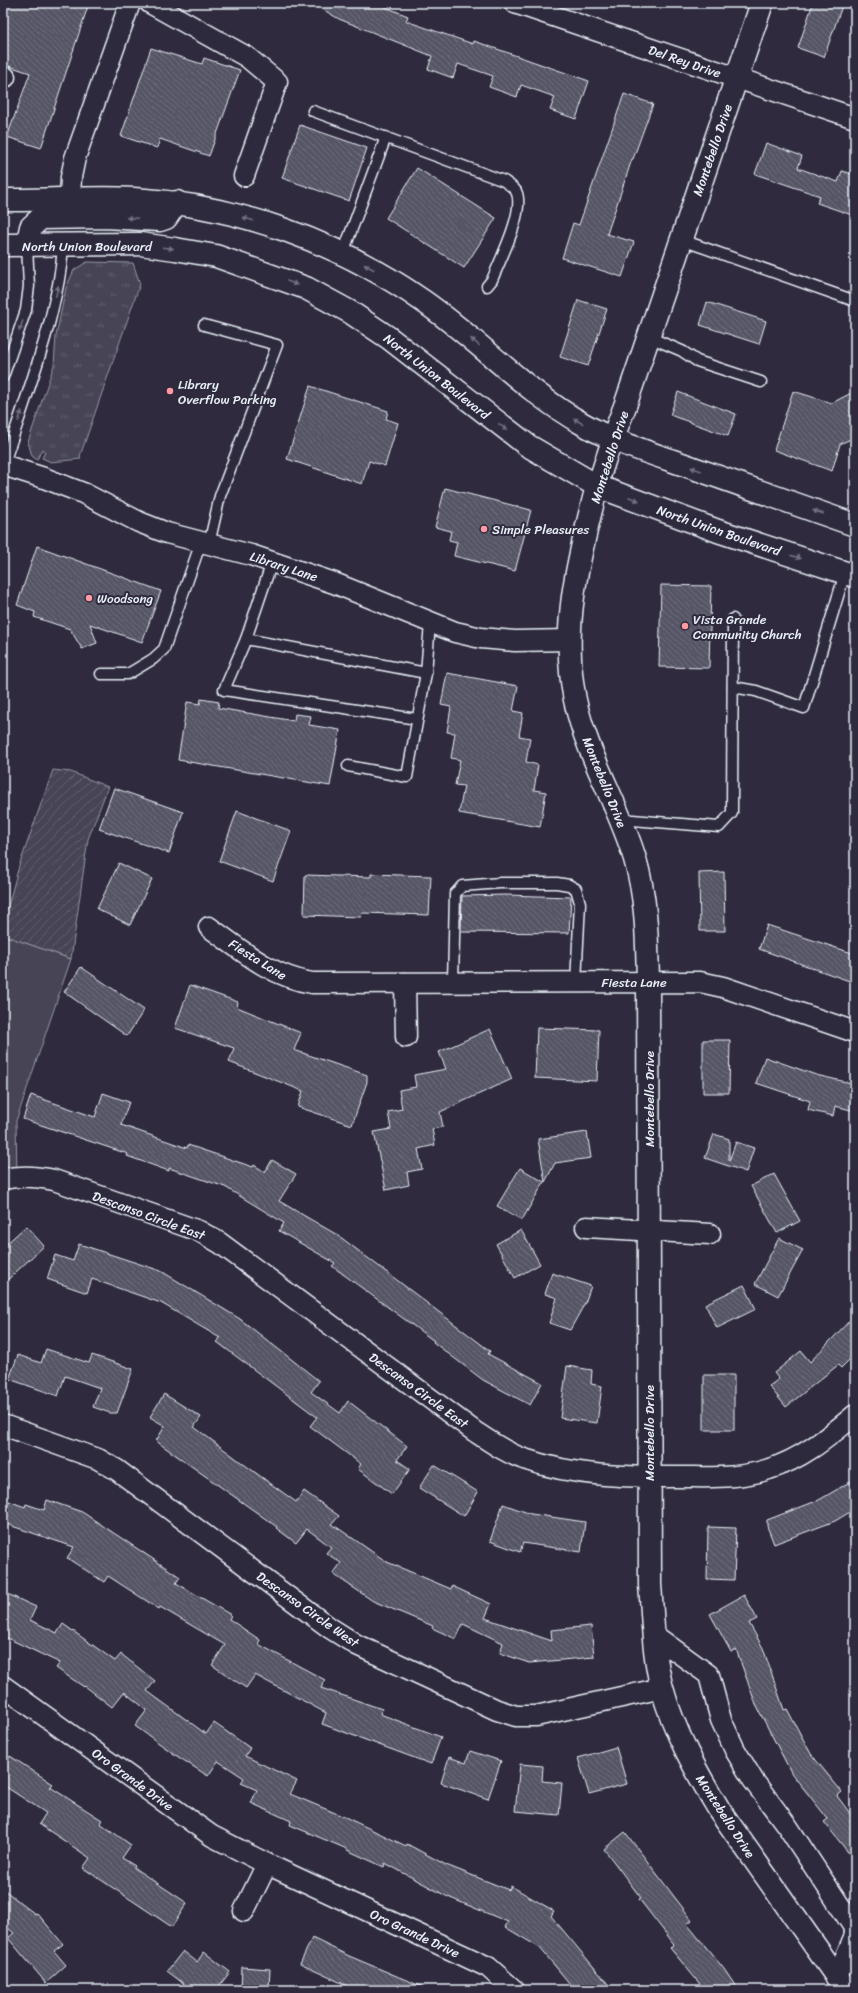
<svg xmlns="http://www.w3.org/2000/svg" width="858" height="1993" font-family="Sriracha,sans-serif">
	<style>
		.grass { fill: url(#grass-tufts); stroke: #979aa6 }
		.park { fill: #464455; stroke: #979aa6 }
		.garden { fill: url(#garden-furrows); stroke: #979aa6 }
		.building { fill: url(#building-back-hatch); stroke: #e8f1f8 }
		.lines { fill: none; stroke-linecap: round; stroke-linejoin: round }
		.service-casing { stroke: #e8f1f8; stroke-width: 13 }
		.minor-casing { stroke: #e8f1f8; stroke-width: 23 }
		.tertiary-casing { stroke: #e8f1f8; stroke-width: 25 }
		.primary-casing { stroke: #e8f1f8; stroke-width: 25 }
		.service { stroke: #2f2a3d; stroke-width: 10 }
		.minor { stroke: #2f2a3d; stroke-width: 20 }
		.tertiary { stroke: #2f2a3d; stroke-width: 22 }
		.primary { stroke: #2f2a3d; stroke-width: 22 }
		.oneway { fill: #70707e }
		.poi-dot { fill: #ff9aa2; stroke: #2f2a3d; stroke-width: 1.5 }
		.labels { text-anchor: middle; stroke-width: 4; stroke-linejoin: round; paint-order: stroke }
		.street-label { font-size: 13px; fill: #e8f1f8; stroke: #2f2a3d }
		.poi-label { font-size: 13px; fill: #e8f1f8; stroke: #2f2a3d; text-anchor: start }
	</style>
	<defs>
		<pattern id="grass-tufts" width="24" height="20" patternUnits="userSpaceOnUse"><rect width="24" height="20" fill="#464455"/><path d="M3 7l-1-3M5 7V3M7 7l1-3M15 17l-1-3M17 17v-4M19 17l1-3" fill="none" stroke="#615f6e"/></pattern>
		<pattern id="garden-furrows" width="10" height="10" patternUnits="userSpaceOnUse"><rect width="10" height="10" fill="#464455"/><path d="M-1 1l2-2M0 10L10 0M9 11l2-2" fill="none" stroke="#615f6e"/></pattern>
		<pattern id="building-back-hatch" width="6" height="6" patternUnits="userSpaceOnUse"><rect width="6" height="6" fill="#575565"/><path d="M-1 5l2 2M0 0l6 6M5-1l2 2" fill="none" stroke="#6f6e7c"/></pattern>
	</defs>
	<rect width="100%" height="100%" fill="#2f2a3d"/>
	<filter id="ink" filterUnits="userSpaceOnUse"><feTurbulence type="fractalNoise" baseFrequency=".025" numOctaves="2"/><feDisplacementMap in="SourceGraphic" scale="8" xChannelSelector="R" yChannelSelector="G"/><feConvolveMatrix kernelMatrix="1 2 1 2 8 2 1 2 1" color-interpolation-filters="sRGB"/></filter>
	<g filter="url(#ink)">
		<!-- grass -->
		<path class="grass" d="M 87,262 L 133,263 L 140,284 L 80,456 L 81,459 L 51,462 L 42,458 L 45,452 L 42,449 L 37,460 L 32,456 L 28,442 L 54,365 L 56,336 L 66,288 L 74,270 Z"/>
		<!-- park -->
		<path class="park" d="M 3,935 L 71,959 L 16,1121 L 17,1176 L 3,1179 Z"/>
		<!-- garden -->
		<path class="garden" d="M 53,770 L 71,772 L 108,787 L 88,839 L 71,959 L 3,935 L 3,924 L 19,866 Z"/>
		<!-- building -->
		<g class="building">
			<path d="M 3,3 L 89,3 L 41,148 L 7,137 L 30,73 L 3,64 Z"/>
			<path d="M 312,3 L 375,3 L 408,16 L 406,21 L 473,44 L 474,41 L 589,81 L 576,119 L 550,110 L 555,97 L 521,85 L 517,97 L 489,87 L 493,76 L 458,64 L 453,78 L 428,69 L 432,56 L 339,19 Z"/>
			<path d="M 813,3 L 843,3 L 824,57 L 798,48 Z"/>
			<path d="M 151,48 L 202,64 L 204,58 L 240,70 L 209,156 L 160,139 L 157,148 L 121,136 Z"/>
			<path d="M 624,94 L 653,104 L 633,159 L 632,159 L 607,234 L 634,242 L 622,277 L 562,258 L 573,223 L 579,225 Z"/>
			<path d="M 300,125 L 367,148 L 349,201 L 282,178 Z"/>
			<path d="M 766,143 L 802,156 L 798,168 L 838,182 L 842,171 L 855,175 L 855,216 L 817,203 L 820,196 L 755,174 Z"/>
			<path d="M 417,168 L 496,218 L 464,268 L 386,218 Z"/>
			<path d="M 578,300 L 607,309 L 588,366 L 560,357 Z"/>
			<path d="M 707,302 L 766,321 L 759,344 L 700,325 Z"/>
			<path d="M 310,386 L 388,411 L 386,419 L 398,423 L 385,466 L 369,461 L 362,484 L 287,459 Z"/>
			<path d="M 793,391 L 832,403 L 855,391 L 855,437 L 840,444 L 832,471 L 774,450 Z"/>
			<path d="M 678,392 L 736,414 L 728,436 L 670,415 Z"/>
			<path d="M 445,488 L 531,510 L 515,571 L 454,556 L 457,542 L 449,540 L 451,531 L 435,527 Z"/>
			<path d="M 37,546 L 161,591 L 142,642 L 90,624 L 97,643 L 82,649 L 70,629 L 34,617 L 35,612 L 17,605 Z"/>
			<path d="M 661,585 L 711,586 L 709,668 L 659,667 Z"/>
			<path d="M 447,673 L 518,686 L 513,711 L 523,713 L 519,736 L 530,738 L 526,762 L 538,765 L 534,790 L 546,792 L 540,827 L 459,813 L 464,786 L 455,785 L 460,760 L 451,758 L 455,733 L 447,732 L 451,707 L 441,705 Z"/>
			<path d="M 201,699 L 219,702 L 218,708 L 294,721 L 295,714 L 311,716 L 309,725 L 340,730 L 330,786 L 178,760 L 187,702 L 200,704 Z"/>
			<path d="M 114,788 L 183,812 L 169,853 L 99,829 Z"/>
			<path d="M 237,811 L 291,831 L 273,881 L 219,861 Z"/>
			<path d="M 119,863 L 152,879 L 130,925 L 97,909 Z"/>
			<path d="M 724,872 L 725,931 L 700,931 L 699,873 Z"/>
			<path d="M 371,874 L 431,876 L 429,915 L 362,913 L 361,917 L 304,915 L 305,875 L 371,877 Z"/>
			<path d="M 505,895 L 571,897 L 569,933 L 461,932 L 462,896 Z"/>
			<path d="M 767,925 L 855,954 L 855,983 L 759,949 Z"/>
			<path d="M 81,967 L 144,1010 L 127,1036 L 64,992 Z"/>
			<path d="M 190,985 L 238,1002 L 237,1007 L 301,1033 L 294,1050 L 367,1075 L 367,1082 L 352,1125 L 298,1107 L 303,1091 L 229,1062 L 234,1048 L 175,1028 Z"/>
			<path d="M 537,1028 L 599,1030 L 597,1081 L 535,1078 Z"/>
			<path d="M 490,1029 L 512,1079 L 440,1112 L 443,1127 L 432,1129 L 435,1145 L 418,1149 L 422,1169 L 407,1172 L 409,1185 L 386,1190 L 374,1132 L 391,1129 L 388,1112 L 402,1109 L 399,1090 L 416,1087 L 414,1075 L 446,1069 L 439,1052 Z"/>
			<path d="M 703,1040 L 730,1040 L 729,1093 L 703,1093 Z"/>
			<path d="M 765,1057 L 816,1075 L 855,1084 L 855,1111 L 835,1106 L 833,1116 L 808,1110 L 810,1101 L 756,1083 Z"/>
			<path d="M 103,1093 L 129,1102 L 121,1125 L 187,1148 L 188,1145 L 253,1167 L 254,1165 L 265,1172 L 272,1160 L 296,1174 L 279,1201 L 339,1236 L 490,1351 L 488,1354 L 542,1383 L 530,1405 L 483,1380 L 433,1342 L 434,1341 L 332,1266 L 335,1263 L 279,1231 L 284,1223 L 225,1187 L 169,1168 L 169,1171 L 127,1156 L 128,1154 L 23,1119 L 31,1095 L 95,1117 Z"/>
			<path d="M 587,1132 L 591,1158 L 555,1163 L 545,1182 L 538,1139 Z"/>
			<path d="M 714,1134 L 729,1139 L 729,1161 L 736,1142 L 754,1148 L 746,1172 L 705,1158 Z"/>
			<path d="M 520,1168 L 544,1182 L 522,1220 L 497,1206 Z"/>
			<path d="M 774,1174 L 800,1221 L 777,1233 L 751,1186 Z"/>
			<path d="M 26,1226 L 44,1246 L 3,1284 L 3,1247 Z"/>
			<path d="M 521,1230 L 540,1264 L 515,1278 L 496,1244 Z"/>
			<path d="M 779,1238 L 803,1250 L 778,1296 L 755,1284 Z"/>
			<path d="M 79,1244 L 161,1271 L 240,1319 L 319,1381 L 311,1392 L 340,1413 L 348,1401 L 407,1446 L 397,1460 L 410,1469 L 392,1494 L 358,1469 L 361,1464 L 310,1426 L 317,1417 L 217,1342 L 220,1338 L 161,1303 L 92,1279 L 87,1293 L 47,1279 L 55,1255 L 73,1261 Z"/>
			<path d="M 552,1273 L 591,1286 L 585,1303 L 570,1330 L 549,1323 L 557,1298 L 545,1294 Z"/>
			<path d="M 744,1285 L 756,1309 L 717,1328 L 705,1304 Z"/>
			<path d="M 855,1315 L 855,1354 L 841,1368 L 838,1365 L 786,1407 L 769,1386 L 779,1379 L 774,1373 L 801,1351 L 810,1362 Z"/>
			<path d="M 46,1349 L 89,1363 L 92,1355 L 133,1369 L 117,1413 L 110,1413 L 93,1407 L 100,1388 L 65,1376 L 58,1396 L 9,1379 L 18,1355 L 41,1363 Z"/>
			<path d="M 567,1366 L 592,1370 L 591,1384 L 602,1386 L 597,1423 L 560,1418 Z"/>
			<rect x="704" y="1375" width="30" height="55"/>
			<path d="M 164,1394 L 201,1417 L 194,1427 L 249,1468 L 296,1502 L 304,1491 L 339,1516 L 332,1524 L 387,1562 L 451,1589 L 452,1586 L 491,1604 L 485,1618 L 552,1641 L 551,1630 L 591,1626 L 594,1657 L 529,1663 L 500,1653 L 503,1643 L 463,1624 L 456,1639 L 432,1628 L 433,1626 L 373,1601 L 333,1574 L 341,1563 L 326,1553 L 331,1547 L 307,1529 L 296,1543 L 276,1528 L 277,1527 L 156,1441 L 165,1426 L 150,1417 Z"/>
			<path d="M 434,1465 L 478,1492 L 464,1516 L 419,1488 Z"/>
			<path d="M 855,1479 L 855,1509 L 835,1521 L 774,1544 L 767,1526 L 767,1520 L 819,1500 Z"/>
			<path d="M 3,1499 L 25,1507 L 26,1504 L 44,1510 L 47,1500 L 82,1512 L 180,1577 L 176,1583 L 231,1615 L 229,1619 L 260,1640 L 258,1644 L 325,1680 L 321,1688 L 382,1709 L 380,1714 L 441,1737 L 431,1764 L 322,1724 L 326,1713 L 255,1675 L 246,1688 L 212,1665 L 225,1645 L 160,1607 L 159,1609 L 108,1576 L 104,1582 L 67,1558 L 74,1547 L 3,1523 Z"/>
			<path d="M 503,1504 L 531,1514 L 585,1522 L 581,1552 L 523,1543 L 520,1552 L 490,1541 Z"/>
			<path d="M 708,1527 L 736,1528 L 734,1580 L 707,1579 Z"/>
			<path d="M 3,1592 L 36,1607 L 30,1620 L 57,1633 L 63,1624 L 115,1661 L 121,1654 L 155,1681 L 147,1691 L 206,1734 L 214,1723 L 250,1748 L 245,1756 L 297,1781 L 290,1794 L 347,1818 L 406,1846 L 407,1844 L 446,1865 L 509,1890 L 511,1886 L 554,1911 L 551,1916 L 613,1990 L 575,1990 L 540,1948 L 505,1927 L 508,1922 L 448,1897 L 385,1863 L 384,1867 L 347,1850 L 347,1849 L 290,1825 L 291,1821 L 251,1803 L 257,1790 L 241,1783 L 244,1778 L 218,1761 L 208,1776 L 177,1756 L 135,1726 L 147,1710 L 124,1692 L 112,1707 L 85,1686 L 84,1687 L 56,1668 L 60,1663 L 3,1636 Z"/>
			<path d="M 744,1595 L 757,1619 L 749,1623 L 763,1648 L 784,1710 L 787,1709 L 811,1754 L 842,1792 L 837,1796 L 855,1820 L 855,1861 L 824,1822 L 828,1819 L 792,1774 L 756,1705 L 736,1649 L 731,1652 L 710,1614 Z"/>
			<path d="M 616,1747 L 627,1784 L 589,1794 L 578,1758 Z"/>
			<path d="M 470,1751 L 501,1761 L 488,1799 L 441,1783 L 449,1757 L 466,1763 Z"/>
			<path d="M 10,1756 L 53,1784 L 50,1787 L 102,1820 L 100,1823 L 131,1845 L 122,1858 L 135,1866 L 134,1868 L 187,1903 L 172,1927 L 83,1868 L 90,1858 L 39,1824 L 46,1813 L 3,1785 L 3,1768 Z"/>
			<path d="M 520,1764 L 543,1766 L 542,1781 L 562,1783 L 559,1815 L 515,1811 Z"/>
			<path d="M 625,1832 L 692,1920 L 687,1924 L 724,1969 L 738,1990 L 705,1990 L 670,1948 L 674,1944 L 639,1899 L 641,1898 L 604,1849 Z"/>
			<path d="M 3,1889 L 35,1914 L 37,1913 L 63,1944 L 54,1951 L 66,1965 L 46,1983 L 8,1938 L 14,1933 L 3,1924 Z"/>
			<path d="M 312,1938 L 349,1956 L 430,1990 L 344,1990 L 346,1985 L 300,1964 Z"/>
			<path d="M 183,1951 L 197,1962 L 204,1952 L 230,1972 L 216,1990 L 192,1990 L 167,1971 Z"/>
			<path d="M 242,1967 L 270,1969 L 269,1990 L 241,1990 Z"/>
		</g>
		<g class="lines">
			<defs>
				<g id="service">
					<path d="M 313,111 L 504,181 C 508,184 513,187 516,191 C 526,210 500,260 492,280 L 487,286"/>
					<path d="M 682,240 L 855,301"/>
					<path d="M 343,253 L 386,137"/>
					<path d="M 204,325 L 277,345 L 220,496 L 209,544"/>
					<path d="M 649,337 L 682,351 L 697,361 L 761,382"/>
					<path d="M 3,377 L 26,310 L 29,286 L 27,246"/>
					<path d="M 3,466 C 19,418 37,370 50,320 C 56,295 62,271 63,244"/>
					<path d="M 272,562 L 246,639 L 426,673 L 430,623"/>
					<path d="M 246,639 L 224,690 L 417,719"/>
					<path d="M 101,674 L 128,674 L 153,659 L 164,649 L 201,542"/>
					<path d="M 733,687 L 756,691 L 804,708 L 845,573"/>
					<path d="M 348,766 L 407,777 L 426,673"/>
					<path d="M 620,819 L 719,827 L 732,813 L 733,619"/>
					<path d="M 453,983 L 455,894 L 462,886 L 500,883 L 557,883 L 569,885 L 576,889 L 580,903 L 576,982"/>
				</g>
				<g id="minor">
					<path d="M 150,3 L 247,57 L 277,82 L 244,176"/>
					<path d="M 515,3 L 855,118"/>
					<path d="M 3,77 L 5,77"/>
					<path d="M 70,199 L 71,177 L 75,158 L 130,3"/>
					<path d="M 3,465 L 44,478 L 83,493 L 139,522 L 167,533 L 251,555 L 334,583 L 455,632 L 481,638 L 515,641 L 570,640"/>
					<path d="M 597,486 L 612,440"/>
					<path d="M 209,927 C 241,950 272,977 312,983 L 700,982 L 723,987 L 855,1032"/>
					<path d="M 405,983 L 406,1037"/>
					<path d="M 3,1179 C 21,1175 36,1176 54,1180 L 199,1231 L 220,1243 L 474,1431 C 489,1441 506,1453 524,1459 C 576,1477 627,1477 682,1477 C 711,1477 740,1479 769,1469 C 802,1459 828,1437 855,1415"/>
					<path d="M 586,1227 L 710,1234"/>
					<path d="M 3,1425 L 98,1459 L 117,1470 L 330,1628 L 357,1645 L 497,1710 L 516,1716 L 536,1716 L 662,1688"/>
					<path d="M 654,1635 L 709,1675 L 721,1720 L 735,1750 L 753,1780 L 788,1827 L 855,1929"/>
					<path d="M 3,1686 L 212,1836 L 267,1864 L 488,1967 L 514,1990"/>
					<path d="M 244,1911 L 267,1864"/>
					<path d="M 837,1977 L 855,1935"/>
				</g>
				<g id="tertiary">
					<path d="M 612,440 L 625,406 L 762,3"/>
					<path d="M 597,486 C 579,557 560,626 575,700 C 587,756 619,805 635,859 C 647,899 647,941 648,982 L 650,1585 C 653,1619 653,1655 662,1688 C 674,1732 697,1773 720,1811 L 846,1990"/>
				</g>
				<g id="primary">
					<path d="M 3,200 C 47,201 91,196 134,199 C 237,205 339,242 423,301 C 478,339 524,391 583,424 C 618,444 657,455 696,469 C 749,488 802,506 855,525"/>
					<path d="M 3,245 L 140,244 L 175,249 L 216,256 L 306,288 L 350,312 L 389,338 L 527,445 L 597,486 L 718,531 L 855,576"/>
					<path d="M 27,246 L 31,227 L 41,218 L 105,217 L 160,220 L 166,218 L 177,202"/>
				</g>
			</defs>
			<!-- service casing -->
			<use href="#service" class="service-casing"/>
			<!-- minor casing -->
			<use href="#minor" class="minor-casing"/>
			<!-- tertiary casing -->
			<use href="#tertiary" class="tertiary-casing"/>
			<!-- primary casing -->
			<use href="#primary" class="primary-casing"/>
			<!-- service -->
			<use href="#service" class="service"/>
			<!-- minor -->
			<use href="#minor" class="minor"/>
			<!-- tertiary -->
			<use href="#tertiary" class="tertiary"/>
			<!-- primary -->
			<use href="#primary" class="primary"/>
		</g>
		<!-- one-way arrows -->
		<defs><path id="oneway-solid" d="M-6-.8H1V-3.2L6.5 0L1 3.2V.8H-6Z"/></defs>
		<g class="oneway">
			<use href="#oneway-solid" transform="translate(132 218) rotate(-177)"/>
			<use href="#oneway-solid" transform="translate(248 219) rotate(-163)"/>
			<use href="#oneway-solid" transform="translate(168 248) rotate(7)"/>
			<use href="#oneway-solid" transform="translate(369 267) rotate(-152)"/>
			<use href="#oneway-solid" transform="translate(292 283) rotate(21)"/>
			<use href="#oneway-solid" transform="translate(57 291) rotate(-77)"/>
			<use href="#oneway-solid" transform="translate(21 326) rotate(109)"/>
			<use href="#oneway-solid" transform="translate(475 342) rotate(-140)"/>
			<use href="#oneway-solid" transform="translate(20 416) rotate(-71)"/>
			<use href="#oneway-solid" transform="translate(578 421) rotate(-150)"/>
			<use href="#oneway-solid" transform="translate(503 427) rotate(37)"/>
			<use href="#oneway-solid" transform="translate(696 469) rotate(-161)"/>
			<use href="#oneway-solid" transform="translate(634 499) rotate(21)"/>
			<use href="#oneway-solid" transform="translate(818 512) rotate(-161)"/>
			<use href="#oneway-solid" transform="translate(796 557) rotate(18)"/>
		</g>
	</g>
	<!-- markers -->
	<g class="poi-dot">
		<circle cx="170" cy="391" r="4"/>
		<circle cx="484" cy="529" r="4"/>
		<circle cx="89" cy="598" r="4"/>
		<circle cx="685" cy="626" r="4"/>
	</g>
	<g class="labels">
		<!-- street labels -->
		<g class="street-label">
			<text transform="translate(685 61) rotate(19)" y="5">Del Rey Drive</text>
			<text transform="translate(712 150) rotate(-71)" y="5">Montebello Drive</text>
			<text x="87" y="251">North Union Boulevard</text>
			<text transform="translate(437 376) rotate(38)" y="5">North Union Boulevard</text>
			<text transform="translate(609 457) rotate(-72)" y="5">Montebello Drive</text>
			<text transform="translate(719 530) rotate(19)" y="5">North Union Boulevard</text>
			<text transform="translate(284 566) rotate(18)" y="5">Library Lane</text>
			<text transform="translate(605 782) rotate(68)" y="5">Montebello Drive</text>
			<text transform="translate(258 959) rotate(32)" y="5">Fiesta Lane</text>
			<text x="634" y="987">Fiesta Lane</text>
			<text transform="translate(649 1099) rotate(-90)" y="5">Montebello Drive</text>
			<text transform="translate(149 1215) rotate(20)" y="5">Descanso Circle East</text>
			<text transform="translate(419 1390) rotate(36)" y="5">Descanso Circle East</text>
			<text transform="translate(649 1433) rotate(-90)" y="5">Montebello Drive</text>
			<text transform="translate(308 1609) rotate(35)" y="5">Descanso Circle West</text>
			<text transform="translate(133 1779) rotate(36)" y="5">Oro Grande Drive</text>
			<text transform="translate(726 1816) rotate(57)" y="5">Montebello Drive</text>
			<text transform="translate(415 1933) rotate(25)" y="5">Oro Grande Drive</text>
		</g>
		<!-- poi labels -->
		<g class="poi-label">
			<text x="178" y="389">Library<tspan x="178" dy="15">Overflow Parking</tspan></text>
			<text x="492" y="534">Simple Pleasures</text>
			<text x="97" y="603">Woodsong</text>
			<text x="693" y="624">Vista Grande<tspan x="693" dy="15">Community Church</tspan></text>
		</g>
	</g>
	<!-- margin -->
	<rect width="858" height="1993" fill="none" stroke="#2f2a3d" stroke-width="16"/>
	<rect x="8" y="8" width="842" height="1977" fill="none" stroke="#e8f1f8" stroke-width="1.5" filter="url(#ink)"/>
</svg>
